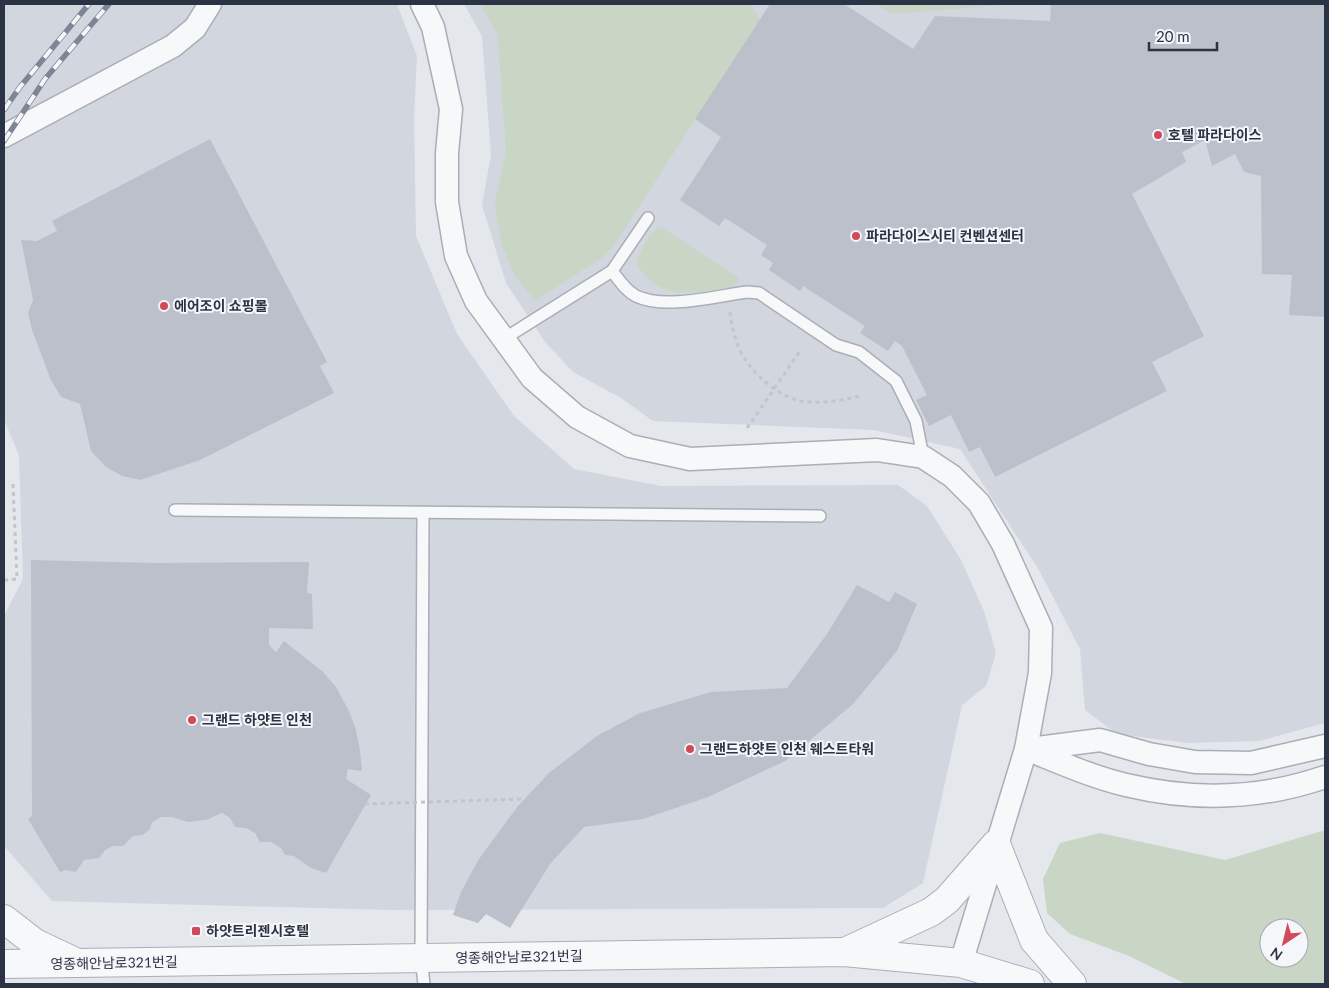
<svg xmlns="http://www.w3.org/2000/svg" width="1329" height="988" font-family="Lato,'Noto Sans KR',sans-serif">
	<style>
		.built { fill: #d2d6de }
		.green { fill: #c9d6c5; fill-rule: evenodd }
		.building { fill: #bbc0ca }
		.lines { fill: none; stroke-linecap: round; stroke-linejoin: round }
		.service-casing { stroke: #a9aeb7; stroke-width: 14 }
		.minor-casing { stroke: #a9aeb7; stroke-width: 25 }
		.tertiary-casing { stroke: #a9aeb7; stroke-width: 30 }
		.path { stroke: #c2c5cb; stroke-width: 3; stroke-dasharray: 4 4; stroke-linecap: butt }
		.service { stroke: #f7f8fa; stroke-width: 11 }
		.minor { stroke: #f7f8fa; stroke-width: 22 }
		.tertiary { stroke: #f7f8fa; stroke-width: 28 }
		.rail-casing { stroke: #7d8696; stroke-width: 5.5 }
		.rail { stroke: #f4f6f9; stroke-width: 4; stroke-dasharray: 11; stroke-linecap: butt }
		.path-bridge { stroke: #c2c5cb; stroke-width: 3; stroke-dasharray: 4 4; stroke-linecap: butt }
		.poi-dot { fill: #d1495b; stroke: #f4f6f9; stroke-width: 2 }
		.labels { text-anchor: middle; stroke-width: 4; stroke-linejoin: round; paint-order: stroke }
		.poi-label { font-size: 14px; font-weight: bold; fill: #2b3445; stroke: #f4f6f9; text-anchor: start }
		.street-label { font-size: 14px; fill: #2b3445; stroke: #f4f6f9 }
	</style>
	<rect width="100%" height="100%" fill="#e4e7ec"/>
	<!-- built -->
	<g class="built">
		<path d="M 4,4 L 397,4 L 417,56 L 414,117 L 416,236 L 457,334 L 514,416 L 574,469 L 661,486 L 898,485 L 927,506 L 961,560 L 984,611 L 996,653 L 986,686 L 962,705 L 923,883 L 883,908 L 391,910 L 52,901 L 4,846 L 4,616 L 23,579 L 19,455 L 4,420 Z"/>
		<path d="M 464,4 L 1325,4 L 1325,723 L 1259,741 L 1188,743 L 1117,734 L 1085,710 L 1080,649 L 1039,570 L 960,449 L 874,430 L 653,421 L 621,398 L 573,372 L 545,342 L 506,283 L 482,205 L 491,155 L 482,36 Z"/>
	</g>
	<!-- green -->
	<g class="green">
		<path d="M 480,4 L 751,4 L 760,20 L 614,245 L 600,259 L 535,301 L 515,276 L 503,248 L 496,217 L 495,201 L 506,151 L 498,41 L 494,28 Z"/>
		<path d="M 876,4 L 1014,4 L 892,14 Z"/>
		<path d="M 661,227 L 739,278 L 738,282 C 729,292 679,295 666,290 C 653,285 642,274 636,262 C 641,249 648,233 661,227 Z"/>
		<path d="M 1325,830 L 1325,984 L 1186,984 L 1129,956 L 1070,934 L 1047,913 L 1043,879 L 1060,843 L 1100,833 L 1225,860 ZM 1269,928 L 1299,928 L 1299,958 L 1269,958 Z"/>
	</g>
	<!-- building -->
	<g class="building">
		<path d="M 770,4 L 844,4 L 913,49 L 935,16 L 1050,21 L 1051,4 L 1325,4 L 1325,317 L 1289,315 L 1292,275 L 1262,274 L 1261,176 L 1244,172 L 1235,154 L 1212,166 L 1205,140 L 1182,152 L 1186,162 L 1132,194 L 1204,336 L 1152,362 L 1167,391 L 995,477 L 980,447 L 969,452 L 951,415 L 929,426 L 916,400 L 927,395 L 902,346 L 895,341 L 888,351 L 860,333 L 865,326 L 803,286 L 800,291 L 769,270 L 773,263 L 761,255 L 767,245 L 725,218 L 719,226 L 680,200 L 721,137 L 695,119 Z"/>
		<path d="M 210,139 L 327,362 L 320,366 L 334,393 L 200,460 L 140,480 L 122,476 L 105,466 L 91,451 L 80,404 L 61,397 L 51,380 L 32,330 L 28,313 L 33,300 L 21,240 L 37,241 L 57,231 L 52,221 Z"/>
		<path d="M 31,560 L 155,563 L 309,562 L 307,593 L 312,594 L 313,629 L 269,628 L 269,645 L 276,652 L 284,641 L 322,671 L 336,687 L 349,711 L 356,730 L 360,750 L 362,771 L 348,769 L 346,779 L 371,795 L 326,873 L 311,868 L 294,856 L 285,855 L 281,848 L 271,842 L 260,842 L 255,833 L 246,828 L 235,827 L 230,818 L 222,813 L 206,820 L 188,822 L 172,817 L 161,817 L 152,822 L 150,829 L 143,835 L 133,836 L 123,846 L 113,846 L 105,850 L 99,858 L 84,860 L 76,872 L 65,870 L 60,872 L 28,819 L 32,816 Z"/>
		<path d="M 857,585 L 889,602 L 895,592 L 917,604 L 897,651 L 853,704 L 785,761 L 708,797 L 643,819 L 584,827 L 550,864 L 510,928 L 486,914 L 478,923 L 453,915 L 461,892 L 479,859 L 518,806 L 549,773 L 597,736 L 640,713 L 711,692 L 787,688 L 827,634 Z"/>
	</g>
	<g class="lines">
		<defs>
			<g id="service">
				<path d="M 612,271 L 648,218"/>
				<path d="M 502,340 L 612,271 C 619,280 626,291 636,296 C 665,310 716,296 747,292 L 759,293 L 836,345 L 859,352 L 896,381 L 916,421 L 923,457"/>
				<path d="M 175,510 L 820,516"/>
				<path d="M 423,514 L 421,958 L 424,984"/>
			</g>
			<g id="minor">
				<path d="M 422,4 L 433,27 L 451,109 L 447,153 L 447,202 L 456,256 L 476,301 L 532,378 L 577,417 L 630,446 L 690,459 L 877,450 L 923,457 L 952,476 L 979,503 L 1003,544 L 1041,628 L 1040,673 L 1026,749 L 961,963"/>
				<path d="M 4,136 L 173,46 L 195,28 L 210,4"/>
				<path d="M 1026,749 C 1059,762 1092,777 1126,785 C 1193,801 1261,799 1325,777"/>
				<path d="M 1030,749 L 1100,740 L 1149,754 L 1195,762 L 1251,763 L 1325,746"/>
			</g>
			<g id="tertiary">
				<path d="M 4,919 L 35,943 L 73,961"/>
				<path d="M 847,951 L 931,912 L 947,900 L 996,844 L 1034,940 L 1072,984"/>
				<path d="M 4,964 L 844,952 L 961,963 L 1030,984"/>
			</g>
		</defs>
		<!-- service casing -->
		<use href="#service" class="service-casing"/>
		<!-- minor casing -->
		<use href="#minor" class="minor-casing"/>
		<!-- tertiary casing -->
		<use href="#tertiary" class="tertiary-casing"/>
		<!-- path -->
		<g class="path">
			<path d="M 730,312 C 732,325 734,338 740,350 C 748,369 776,395 797,400 C 816,405 840,401 859,396"/>
			<path d="M 747,428 L 800,351"/>
			<path d="M 4,580 L 17,579 L 13,484"/>
		</g>
		<!-- service -->
		<use href="#service" class="service"/>
		<!-- minor -->
		<use href="#minor" class="minor"/>
		<!-- tertiary -->
		<use href="#tertiary" class="tertiary"/>
		<defs>
			<g id="rail">
				<path d="M 4,110 L 20,87 L 89,4"/>
				<path d="M 4,141 L 45,79 L 109,4"/>
			</g>
		</defs>
		<!-- rail casing -->
		<use href="#rail" class="rail-casing"/>
		<!-- rail -->
		<use href="#rail" class="rail"/>
		<!-- path-bridge -->
		<path class="path-bridge" d="M 365,804 L 524,799"/>
	</g>
	<!-- markers -->
	<g class="poi-dot">
		<circle cx="1158" cy="135" r="5"/>
		<circle cx="856" cy="236" r="5"/>
		<circle cx="164" cy="306" r="5"/>
		<circle cx="192" cy="720" r="5"/>
		<circle cx="690" cy="749" r="5"/>
		<rect x="191" y="926" width="10" height="10" rx="2.5"/>
	</g>
	<g class="labels">
		<!-- poi labels -->
		<g class="poi-label">
			<text x="1168" y="140">호텔 파라다이스</text>
			<text x="866" y="241">파라다이스시티 컨벤션센터</text>
			<text x="174" y="311">에어조이 쇼핑몰</text>
			<text x="202" y="725">그랜드 하얏트 인천</text>
			<text x="700" y="754">그랜드하얏트 인천 웨스트타워</text>
			<text x="206" y="936">하얏트리젠시호텔</text>
		</g>
		<!-- street labels -->
		<g class="street-label">
			<text transform="translate(519 957) rotate(-1)" y="5">영종해안남로321번길</text>
			<text transform="translate(114 963) rotate(-1)" y="5">영종해안남로321번길</text>
		</g>
	</g>
	<!-- border -->
	<rect width="1329" height="988" fill="none" stroke="#2b3445" stroke-width="10"/>
	<!-- north arrow -->
	<g transform="translate(1284 943) rotate(215)"><circle r="24" fill="#f4f6f9" stroke="#a4a8b1"/>
	<path d="M0-4L9 19L0 12L-9 19Z" fill="#d1495b"/>
	<text y="-8" font-size="14" font-weight="bold" text-anchor="middle" fill="#2b3445">N</text>
	</g>
	<!-- scale -->
	<path d="M1149 42v8h68v-8" fill="none" stroke="#2b3445" stroke-width="2.5"/>
	<text x="1156" y="42" font-size="15" fill="#2b3445" stroke="#f4f6f9" stroke-width="4" paint-order="stroke">20 m</text>
</svg>
